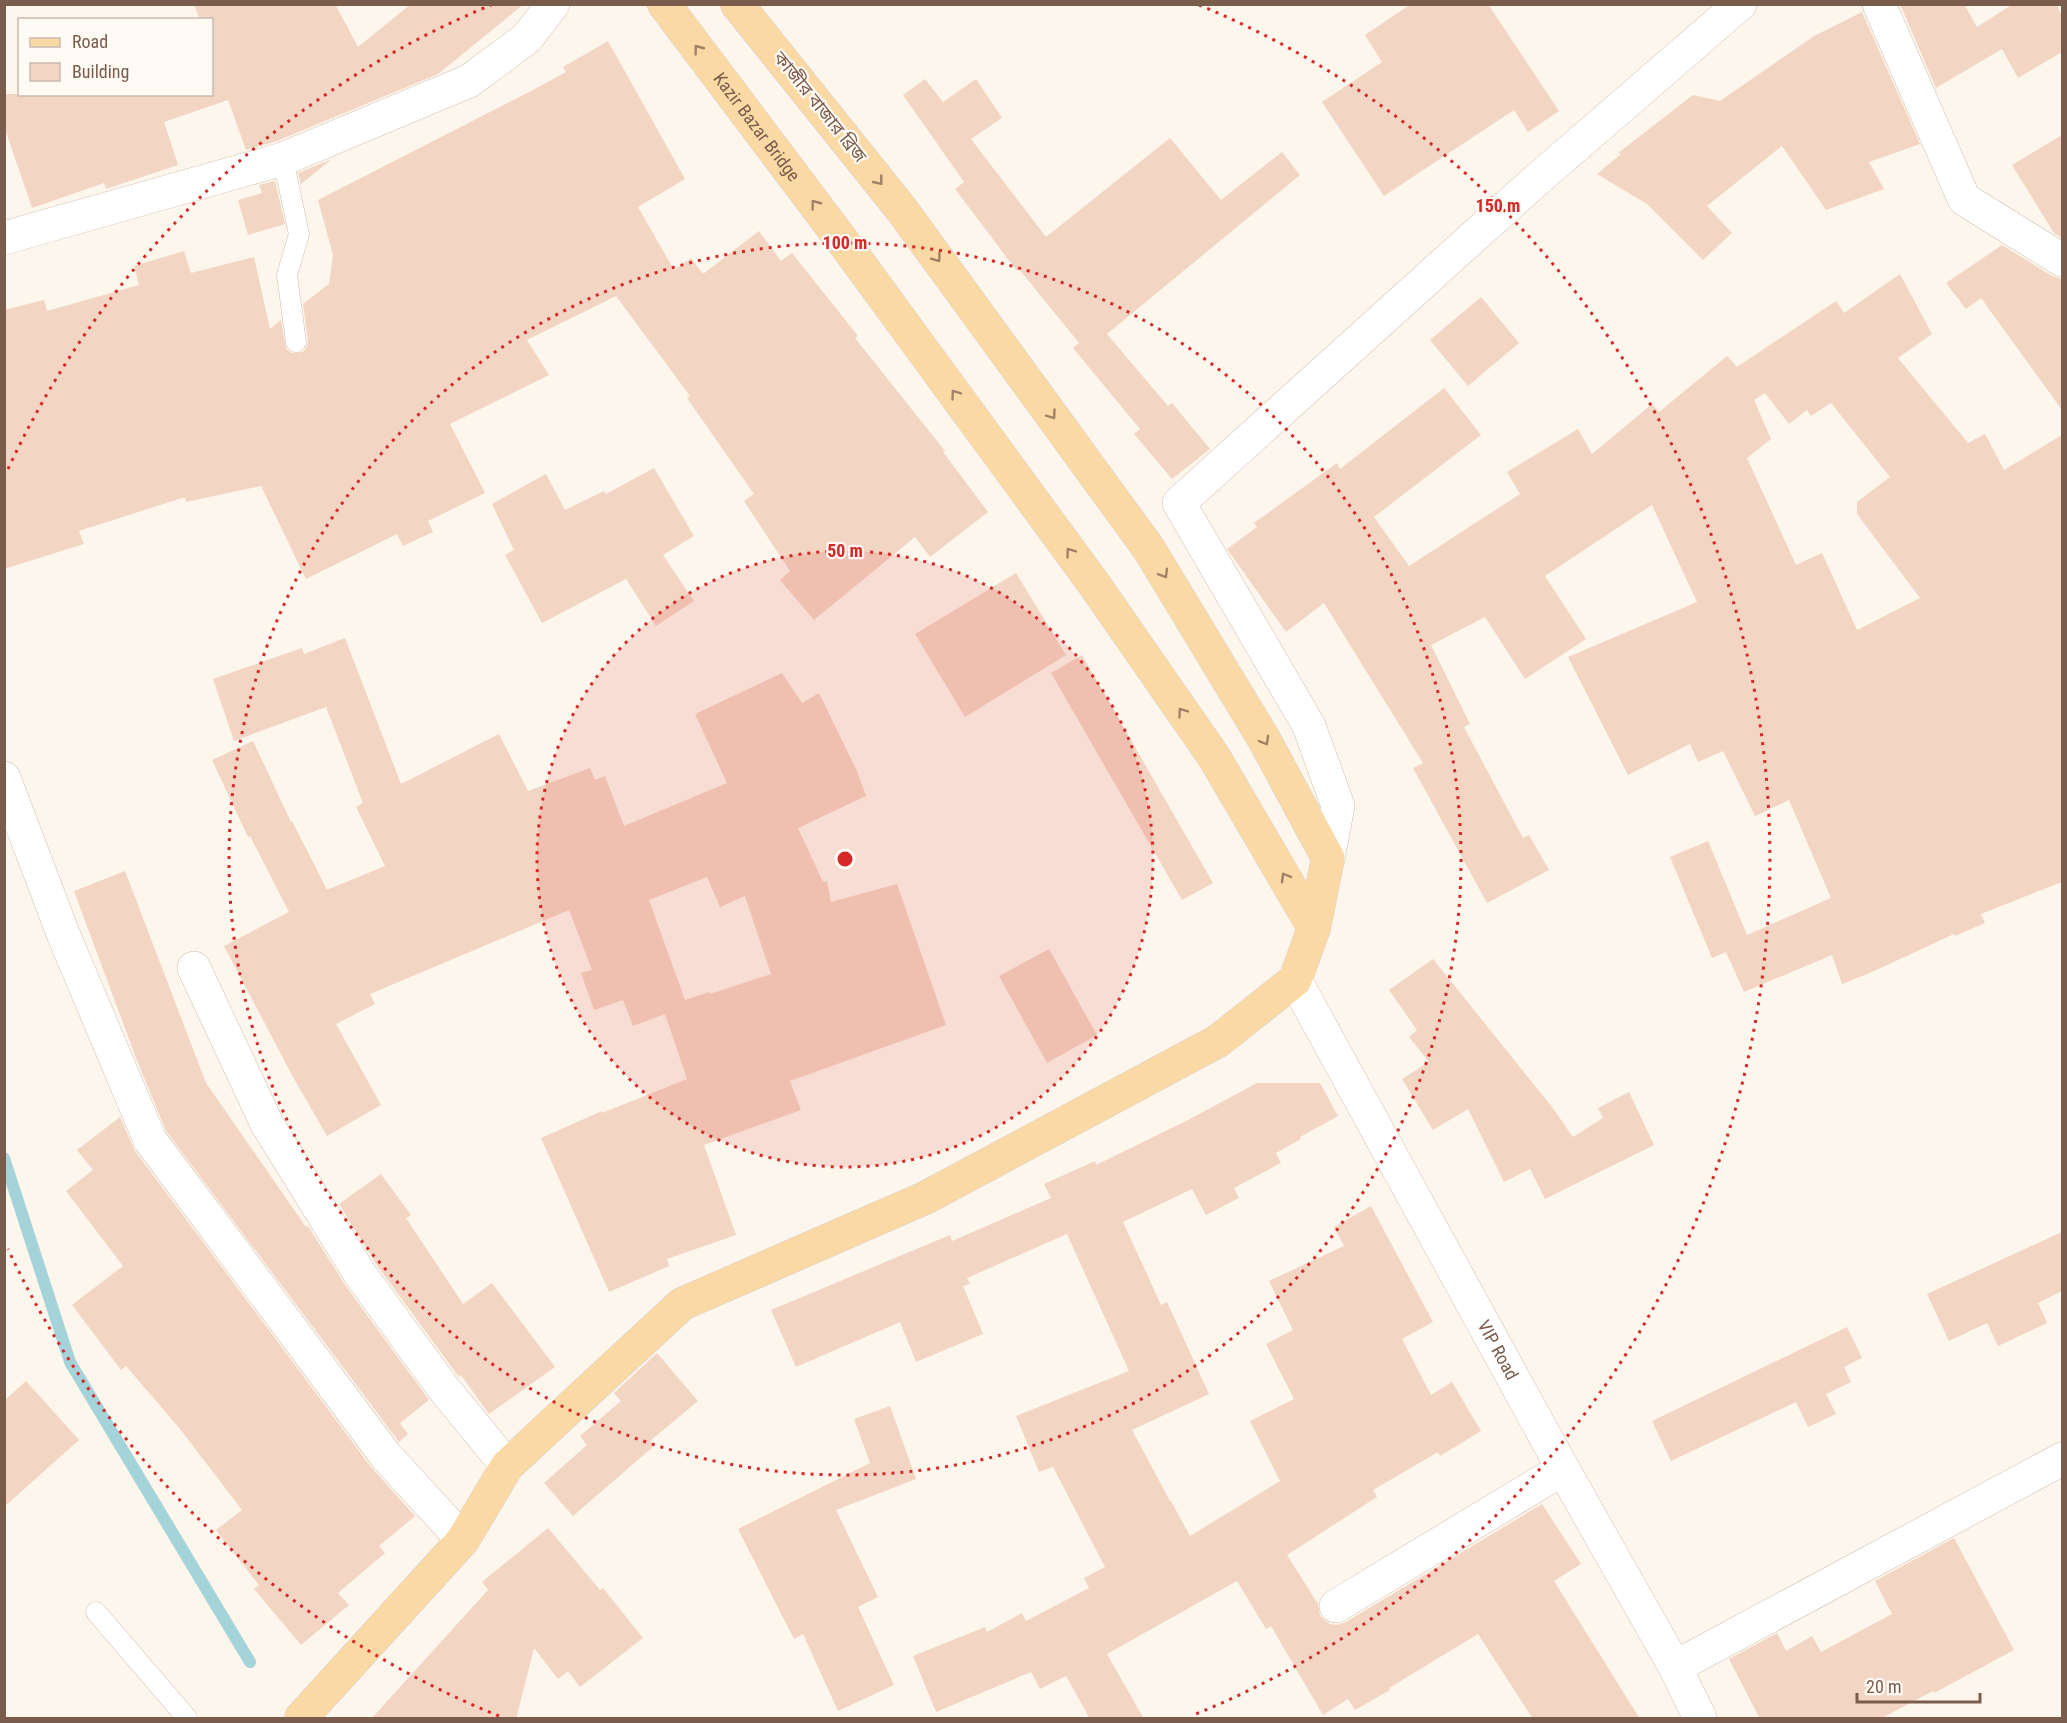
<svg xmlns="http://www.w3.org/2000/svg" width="2067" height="1723" font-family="'Roboto Condensed','Noto Sans Bengali',sans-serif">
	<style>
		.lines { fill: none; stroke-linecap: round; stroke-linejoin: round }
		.stream { stroke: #a5d3da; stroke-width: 12 }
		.building { fill: #f3d5c3; fill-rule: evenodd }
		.lane-casing { stroke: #d1beb0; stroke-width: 21 }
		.street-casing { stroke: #d1beb0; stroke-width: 34 }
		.secondary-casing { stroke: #d6c0b0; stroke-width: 34 }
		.primary-casing { stroke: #dad1cd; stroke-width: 34 }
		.lane { stroke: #fff; stroke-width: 20 }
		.street { stroke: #fff; stroke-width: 33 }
		.secondary { stroke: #fff; stroke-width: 33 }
		.primary { stroke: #fbd9a5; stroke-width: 33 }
		.oneway { stroke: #a18267 }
		.ring { fill: none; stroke: #d62828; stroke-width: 3; stroke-dasharray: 3 6 }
		.labels { text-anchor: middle; stroke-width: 4.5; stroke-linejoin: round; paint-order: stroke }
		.street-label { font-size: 18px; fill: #7a5c4d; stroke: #fffaf3 }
		.centre { fill: #d62828; stroke: #fffaf3; stroke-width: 3 }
		.ring-label { font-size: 18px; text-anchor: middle; font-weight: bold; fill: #d62828; stroke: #fffaf3; stroke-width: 4.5; stroke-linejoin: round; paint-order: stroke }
	</style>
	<rect width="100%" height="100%" fill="#fdf6ec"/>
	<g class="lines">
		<!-- stream -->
		<path class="stream" d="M 4,1158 L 70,1362 L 250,1662"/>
	</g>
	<!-- building -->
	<g class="building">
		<path d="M 194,4 L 335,4 L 358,47 L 411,4 L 524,4 L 438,74 L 277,141 L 246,150 L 228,100 L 164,122 L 178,165 L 106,189 L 104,183 L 32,208 L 4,126 L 4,94 L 212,94 L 212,20 L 200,20 Z"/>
		<path d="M 1411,4 L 1488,4 L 1559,111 L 1528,132 L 1514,110 L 1384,196 L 1322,102 L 1382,62 L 1365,35 Z"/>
		<path d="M 1900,4 L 1964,4 L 1977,27 L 2013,4 L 2056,4 L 2062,16 L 2062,52 L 2018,78 L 2002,49 L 1936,88 Z"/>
		<path d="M 1862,12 L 1920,144 L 1869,162 L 1884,189 L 1826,210 L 1782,146 L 1707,206 L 1732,233 L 1703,260 L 1647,204 L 1597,174 L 1621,154 L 1618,153 L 1693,95 L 1720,101 L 1814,36 Z"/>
		<path d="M 608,41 L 685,179 L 638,207 L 674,270 L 691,258 L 703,274 L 759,231 L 781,261 L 792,253 L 858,336 L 855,338 L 945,451 L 943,452 L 988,512 L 930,557 L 915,537 L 814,620 L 780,580 L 790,571 L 744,501 L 754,494 L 687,398 L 690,396 L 616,296 L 527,340 L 549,375 L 450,424 L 485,493 L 428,521 L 433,532 L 403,546 L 397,534 L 306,579 L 261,486 L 186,502 L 185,497 L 79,531 L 84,544 L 4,569 L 4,310 L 44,300 L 47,311 L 139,285 L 134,266 L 184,251 L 191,273 L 254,257 L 270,329 L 281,320 L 286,349 L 292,353 L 303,352 L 307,347 L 308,341 L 303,304 L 329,284 L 333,255 L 318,200 L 533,90 L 566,72 L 563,67 Z"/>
		<path d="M 925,79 L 943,102 L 976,79 L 1002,118 L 971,139 L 1046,237 L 1170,138 L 1221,200 L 1282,152 L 1300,175 L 1107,334 L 1168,406 L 1172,403 L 1210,449 L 1172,479 L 1134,434 L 1140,429 L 1073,348 L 1079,343 L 1019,269 L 1017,271 L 955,189 L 964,182 L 903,95 Z"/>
		<path d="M 2062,135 L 2062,238 L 2054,233 L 2012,165 Z"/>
		<path d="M 332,159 L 301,184 L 298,173 Z"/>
		<path d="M 275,181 L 285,224 L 248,235 L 238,200 L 262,193 L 259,185 Z"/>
		<path d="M 2002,245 L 2052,276 L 2062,279 L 2062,410 L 1981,298 L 1966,309 L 1946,283 Z"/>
		<path d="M 1900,274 L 1932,334 L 1898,358 L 1968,443 L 1985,434 L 2004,470 L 2062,435 L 2062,882 L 1981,914 L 1985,923 L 1955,936 L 1954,934 L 1872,972 L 1842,984 L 1832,955 L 1744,992 L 1726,952 L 1712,958 L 1670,857 L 1708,841 L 1747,935 L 1831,898 L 1789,800 L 1755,816 L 1723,751 L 1698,762 L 1690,744 L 1628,775 L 1568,657 L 1697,602 L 1652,505 L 1545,576 L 1586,639 L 1525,679 L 1485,617 L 1431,645 L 1470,724 L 1464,727 L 1523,838 L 1529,835 L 1549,870 L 1487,903 L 1413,768 L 1423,763 L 1324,603 L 1286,632 L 1227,549 L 1257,527 L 1254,523 L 1337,463 L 1340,469 L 1444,388 L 1481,435 L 1374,517 L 1409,566 L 1520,494 L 1507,472 L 1578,429 L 1592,454 L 1652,404 L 1659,412 L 1727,356 L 1737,367 L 1836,301 L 1844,313 ZM 1765,393 L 1789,424 L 1807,410 L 1811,416 L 1831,403 L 1890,477 L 1857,502 L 1857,514 L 1920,598 L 1857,630 L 1822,553 L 1796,565 L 1747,458 L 1771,439 L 1754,400 Z"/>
		<path d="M 1481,297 L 1519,343 L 1468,386 L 1430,340 Z"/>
		<path d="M 654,468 L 694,536 L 663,555 L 694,601 L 656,626 L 626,579 L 542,623 L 505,555 L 514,550 L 492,504 L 546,474 L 565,510 L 604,491 L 606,494 Z"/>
		<path d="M 1016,573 L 1066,655 L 965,717 L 915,634 Z"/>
		<path d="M 345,638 L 401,784 L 499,734 L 528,791 L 590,768 L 595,780 L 605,776 L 624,826 L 727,783 L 695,714 L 782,673 L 802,703 L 819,693 L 857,771 L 866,796 L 798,828 L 823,882 L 827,881 L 831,902 L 897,884 L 946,1025 L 790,1081 L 801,1110 L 704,1145 L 736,1235 L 667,1259 L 669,1266 L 609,1292 L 541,1138 L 602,1111 L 602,1113 L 687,1079 L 665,1014 L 633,1026 L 623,1000 L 594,1010 L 581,973 L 592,970 L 569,910 L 370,994 L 375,1004 L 336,1024 L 381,1105 L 327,1136 L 293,1077 L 224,946 L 289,912 L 250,836 L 248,837 L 212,760 L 253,741 L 291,822 L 292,821 L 327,890 L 385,866 L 356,807 L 363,803 L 326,707 L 234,741 L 213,679 L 302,648 L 304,654 ZM 707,877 L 720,907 L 745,896 L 771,974 L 710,994 L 709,992 L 685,1000 L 649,900 Z"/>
		<path d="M 1082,655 L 1213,883 L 1182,900 L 1051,673 Z"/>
		<path d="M 125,871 L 206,1083 L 306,1227 L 308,1226 L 345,1285 L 429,1400 L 400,1423 L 408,1434 L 399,1442 L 166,1131 L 136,1058 L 74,891 Z"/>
		<path d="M 1049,949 L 1097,1035 L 1047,1063 L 999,976 Z"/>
		<path d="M 1433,959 L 1552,1107 L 1573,1137 L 1603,1118 L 1598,1108 L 1629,1092 L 1654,1145 L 1545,1199 L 1530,1169 L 1504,1182 L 1468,1109 L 1433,1130 L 1402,1079 L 1429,1062 L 1409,1037 L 1417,1030 L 1389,990 Z"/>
		<path d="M 1257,1083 L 1320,1083 L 1338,1116 L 1300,1137 L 1301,1139 L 1276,1153 L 1281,1163 L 1234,1188 L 1239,1198 L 1206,1215 L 1192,1189 L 1123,1222 L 1161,1305 L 1167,1302 L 1209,1394 L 1132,1430 L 1170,1501 L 1171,1501 L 1190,1536 L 1280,1481 L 1250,1421 L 1294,1399 L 1266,1344 L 1293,1330 L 1269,1281 L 1344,1246 L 1334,1227 L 1371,1206 L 1433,1322 L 1402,1339 L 1431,1395 L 1452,1382 L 1481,1431 L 1440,1456 L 1438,1452 L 1373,1490 L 1377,1497 L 1287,1555 L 1318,1604 L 1320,1616 L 1330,1624 L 1337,1625 L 1346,1622 L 1542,1504 L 1581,1564 L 1554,1581 L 1640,1719 L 1533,1719 L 1478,1634 L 1389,1688 L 1390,1690 L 1355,1710 L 1348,1699 L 1323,1715 L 1271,1626 L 1266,1629 L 1237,1581 L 1107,1654 L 1144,1719 L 1090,1719 L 1066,1676 L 1040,1689 L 1031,1672 L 936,1712 L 913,1656 L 985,1627 L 987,1632 L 1022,1613 L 1026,1621 L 1089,1588 L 1084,1578 L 1105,1567 L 1053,1467 L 1039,1472 L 1016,1416 L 1129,1371 L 1067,1234 L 967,1278 L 970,1284 L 963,1286 L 983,1334 L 916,1362 L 900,1322 L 796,1367 L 771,1310 L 950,1235 L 952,1241 L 1051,1198 L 1044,1184 L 1095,1161 L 1096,1165 L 1188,1120 Z"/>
		<path d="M 120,1117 L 135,1151 L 371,1467 L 415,1516 L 379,1546 L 385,1553 L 338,1593 L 349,1605 L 301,1645 L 254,1589 L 259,1585 L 216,1530 L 242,1510 L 180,1429 L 126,1366 L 121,1370 L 72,1305 L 123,1266 L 66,1191 L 93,1170 L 77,1150 Z"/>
		<path d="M 381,1174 L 411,1215 L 406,1218 L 463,1304 L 492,1283 L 555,1367 L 489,1414 L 461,1375 L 459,1377 L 376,1264 L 339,1204 Z"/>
		<path d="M 2062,1232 L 2062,1291 L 2038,1303 L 2047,1323 L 1998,1346 L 1987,1323 L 1949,1341 L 1927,1294 Z"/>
		<path d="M 1847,1327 L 1862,1358 L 1844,1367 L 1851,1382 L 1826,1394 L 1836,1414 L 1808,1427 L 1796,1402 L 1671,1461 L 1652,1421 Z"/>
		<path d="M 657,1353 L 698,1401 L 650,1441 L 654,1446 L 573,1516 L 544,1483 L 587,1445 L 580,1436 L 621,1401 L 614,1393 Z"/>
		<path d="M 26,1381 L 79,1440 L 4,1507 L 4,1401 Z"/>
		<path d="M 890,1406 L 916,1479 L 836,1510 L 878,1597 L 858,1607 L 894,1685 L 838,1711 L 803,1634 L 794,1639 L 738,1529 L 870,1463 L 854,1419 Z"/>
		<path d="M 548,1528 L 600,1590 L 603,1588 L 643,1638 L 580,1687 L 568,1671 L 558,1679 L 534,1648 L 516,1719 L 371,1719 L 488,1590 L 482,1582 Z"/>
		<path d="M 1954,1538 L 2014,1650 L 1934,1693 L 1933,1691 L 1880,1719 L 1760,1719 L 1729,1659 L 1777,1633 L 1786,1651 L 1812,1636 L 1821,1652 L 1892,1614 L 1875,1581 Z"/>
	</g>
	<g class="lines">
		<defs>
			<g id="lane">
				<path d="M 283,159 L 299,234 L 287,275 L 296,342"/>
				<path d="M 96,1612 L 187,1718"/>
			</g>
			<g id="street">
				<path d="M 1879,4 L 1964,199 L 2062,260"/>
				<path d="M 4,778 L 64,936 L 150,1140 L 386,1456 L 463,1540"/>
				<path d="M 1328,858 L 1338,806 L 1309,726 L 1179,503 L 1532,184 L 1740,4"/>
				<path d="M 194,968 L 267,1124 L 360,1274 L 444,1389 L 507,1466"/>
				<path d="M 1336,1606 L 1563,1469"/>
				<path d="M 1675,1667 L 2062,1459"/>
			</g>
			<g id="secondary">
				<path d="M 4,238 L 283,159 L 469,81 L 527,38 L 553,4"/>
				<path id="s1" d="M 1295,980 L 1563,1469 L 1675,1667 L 1700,1718"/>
			</g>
			<g id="primary">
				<path id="s2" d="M 664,4 L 850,251 L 1094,584 L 1214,757 L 1314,928"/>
				<path d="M 301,1718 L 463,1540 L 507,1466 L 682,1304 L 925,1198 L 1218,1041 L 1295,980 L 1314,928 L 1328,858 L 1265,741 L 1149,549 L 902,210 L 737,4"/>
			</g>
		</defs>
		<!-- lane casing -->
		<use href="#lane" class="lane-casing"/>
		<!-- street casing -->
		<use href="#street" class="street-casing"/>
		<!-- secondary casing -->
		<use href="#secondary" class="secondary-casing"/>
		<!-- primary casing -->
		<use href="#primary" class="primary-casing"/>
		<!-- lane -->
		<use href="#lane" class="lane"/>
		<!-- street -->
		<use href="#street" class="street"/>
		<!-- secondary -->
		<use href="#secondary" class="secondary"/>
		<!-- primary -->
		<use href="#primary" class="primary"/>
	</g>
	<!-- one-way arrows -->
	<defs><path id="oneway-chevron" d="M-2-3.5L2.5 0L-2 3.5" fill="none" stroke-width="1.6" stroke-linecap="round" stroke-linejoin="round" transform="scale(1.5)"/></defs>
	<g class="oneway">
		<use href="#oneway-chevron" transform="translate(698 49) rotate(-127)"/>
		<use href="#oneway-chevron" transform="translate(879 181) rotate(51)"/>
		<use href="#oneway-chevron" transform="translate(815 204) rotate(-127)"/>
		<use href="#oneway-chevron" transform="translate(937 258) rotate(54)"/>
		<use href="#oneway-chevron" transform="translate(955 394) rotate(-126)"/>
		<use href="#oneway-chevron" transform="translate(1052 415) rotate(54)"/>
		<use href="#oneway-chevron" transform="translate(1070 552) rotate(-126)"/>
		<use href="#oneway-chevron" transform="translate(1164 574) rotate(59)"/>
		<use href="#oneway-chevron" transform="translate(1182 712) rotate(-125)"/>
		<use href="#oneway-chevron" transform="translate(1265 741) rotate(60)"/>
		<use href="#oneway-chevron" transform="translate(1285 877) rotate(-120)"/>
	</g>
	<!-- distance rings -->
	<circle cx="845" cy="859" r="308" fill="#d62828" fill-opacity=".12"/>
	<g class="ring">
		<circle cx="845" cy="859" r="308"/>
		<circle cx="845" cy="859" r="616"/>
		<path d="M499 1716A924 924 0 0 1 8 1249M8 469A924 924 0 0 1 491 5M1199 5A924 924 0 0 1 1191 1716"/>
	</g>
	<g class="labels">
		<!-- street labels -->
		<g class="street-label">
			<text transform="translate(820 107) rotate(51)" y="6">কাজীর বাজার ব্রিজ</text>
			<text dy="6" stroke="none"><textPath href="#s2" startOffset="154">Kazir Bazar Bridge</textPath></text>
			<text dy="6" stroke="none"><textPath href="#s1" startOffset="422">VIP Road</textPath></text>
		</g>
	</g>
	<circle cx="845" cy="859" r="9" class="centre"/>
	<g class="ring-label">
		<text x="1498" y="212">150 m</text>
		<text x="845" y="249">100 m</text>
		<text x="845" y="557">50 m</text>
	</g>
	<!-- border -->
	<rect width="2067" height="1723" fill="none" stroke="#7a5c4d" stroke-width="12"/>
	<!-- legend -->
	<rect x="18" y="18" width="195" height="78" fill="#fffaf3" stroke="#cabbb1" stroke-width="1.5"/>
	<rect x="30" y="38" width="30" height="9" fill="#fbd9a5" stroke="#cabbb1" stroke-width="1.5"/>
	<text x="72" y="48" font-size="18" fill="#7a5c4d">Road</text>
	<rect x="30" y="63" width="30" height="18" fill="#f3d5c3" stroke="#cabbb1" stroke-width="1.5"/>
	<text x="72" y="78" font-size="18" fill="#7a5c4d">Building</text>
	<!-- scale -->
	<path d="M1857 1693v9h123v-9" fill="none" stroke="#7a5c4d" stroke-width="3"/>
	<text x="1866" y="1693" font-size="18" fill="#7a5c4d" stroke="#fffaf3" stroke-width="4.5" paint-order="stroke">20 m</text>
</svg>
